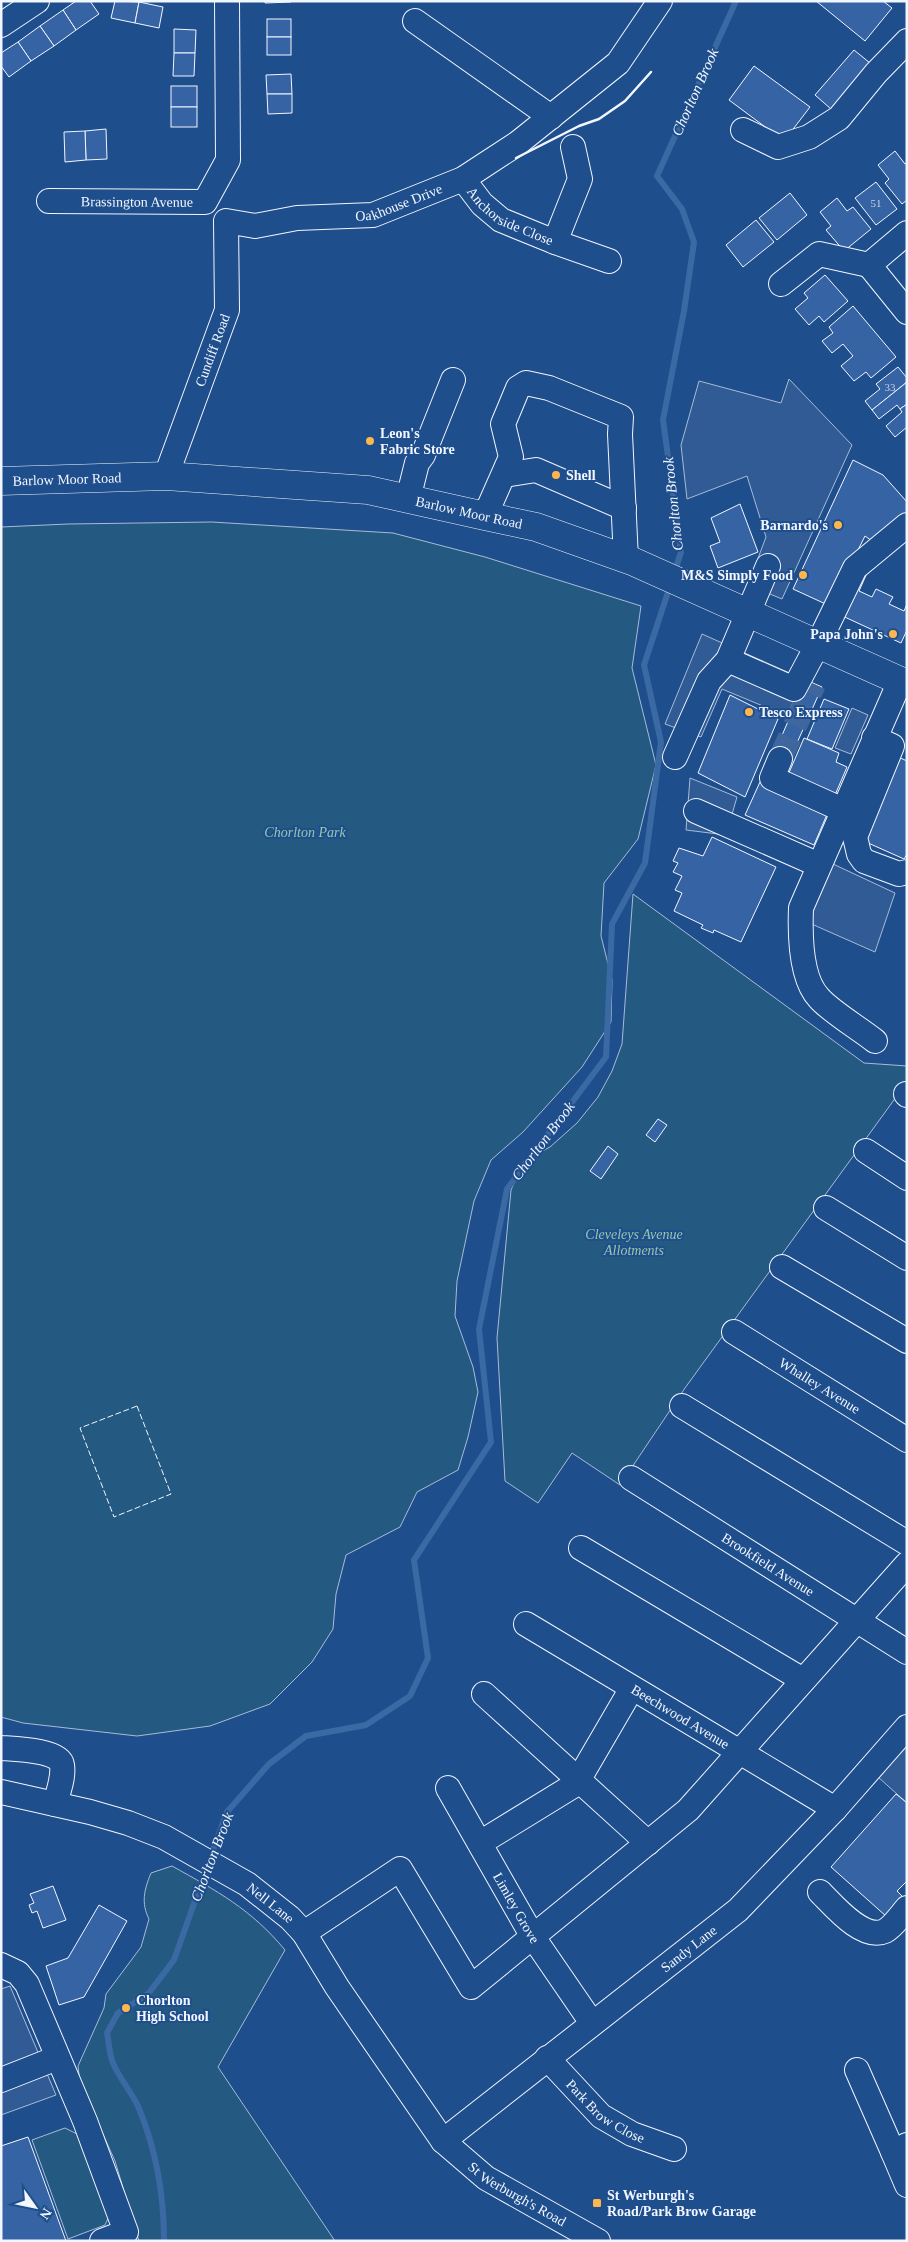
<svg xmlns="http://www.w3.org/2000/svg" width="908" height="2242" font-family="Georgia,serif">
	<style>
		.green { fill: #245a82; stroke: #a8bbd7 }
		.parking { fill: #305b95; stroke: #a8bbd7 }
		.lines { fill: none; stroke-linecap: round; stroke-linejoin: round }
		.stream { stroke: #3b69a3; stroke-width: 6 }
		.building { fill: #3563a3; stroke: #f2f6ff }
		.minor-tunnel { stroke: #3f679d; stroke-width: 24; stroke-dasharray: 24 12; stroke-linecap: butt }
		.minor-casing { stroke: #f2f6ff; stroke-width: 26 }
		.major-casing { stroke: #f2f6ff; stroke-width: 29 }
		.minor { stroke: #1f4e8c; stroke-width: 24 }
		.major { stroke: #1f4e8c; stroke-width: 28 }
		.fence { stroke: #f2f6ff; stroke-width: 1; stroke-dasharray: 6 2.5; stroke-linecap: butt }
		.wall { stroke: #f2f6ff; stroke-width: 2.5 }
		.poi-dot { fill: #ffb74d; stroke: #1f4e8c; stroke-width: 2 }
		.labels { text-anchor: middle; stroke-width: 4; stroke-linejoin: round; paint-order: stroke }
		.number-label { font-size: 11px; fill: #c3d1e8 }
		.street-label { font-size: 14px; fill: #f2f6ff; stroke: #1f4e8c }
		.poi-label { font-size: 14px; font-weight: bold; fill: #f2f6ff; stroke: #1f4e8c; text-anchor: start }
		.park-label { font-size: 14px; font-style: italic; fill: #97c8a6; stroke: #1f4e8c }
		.water-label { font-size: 15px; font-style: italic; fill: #f2f6ff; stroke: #1f4e8c }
	</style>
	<rect width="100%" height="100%" fill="#1f4e8c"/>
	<!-- green -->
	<g class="green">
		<path d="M 212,522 L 393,533 L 485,557 L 641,606 L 632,668 L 656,765 L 638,839 L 604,883 L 601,936 L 612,980 L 611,1022 L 582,1067 L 523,1132 L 491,1160 L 474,1201 L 457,1281 L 455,1316 L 473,1367 L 478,1392 L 468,1437 L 458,1470 L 417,1492 L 400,1527 L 346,1555 L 336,1594 L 333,1629 L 312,1662 L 270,1704 L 210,1726 L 137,1736 L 23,1723 L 1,1717 L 1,527 L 68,524 Z"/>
		<path d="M 633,894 L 864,1063 L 907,1066 L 907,1082 L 685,1388 L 620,1485 L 572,1453 L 538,1503 L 505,1481 L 497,1338 L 511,1190 L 524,1161 L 550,1147 L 577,1123 L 598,1097 L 612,1071 L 622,1044 Z"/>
		<path d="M 172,1866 C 217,1891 251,1909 285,1950 L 218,2067 L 335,2241 L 139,2241 L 115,2161 L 80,2083 L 78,2066 L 104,2008 L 106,1994 L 141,1947 L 149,1919 C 141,1903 144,1890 151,1873 Z"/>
		<path d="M 65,2128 L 81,2136 L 111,2212 L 105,2225 L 68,2239 L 32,2140 Z"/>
	</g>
	<!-- parking -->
	<g class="parking">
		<path d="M 789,379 L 852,445 L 782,599 L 748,585 L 766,537 L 747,476 L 687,499 L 681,445 L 699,381 L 781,403 Z"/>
		<path d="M 702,634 L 803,679 L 787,716 L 722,689 L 701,737 L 665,724 Z"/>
		<path d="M 852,708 L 868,715 L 851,754 L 835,748 Z"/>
		<path d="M 690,778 L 737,797 L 726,835 L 686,830 Z"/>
		<path d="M 833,864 L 895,893 L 875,952 L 807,922 Z"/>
		<path d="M 907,1746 L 907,1803 L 878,1777 Z"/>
		<path d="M 10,1986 L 56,2095 L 1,2115 L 1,1989 Z"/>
	</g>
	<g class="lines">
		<!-- stream -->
		<g class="stream">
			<path d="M 674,574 L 681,552 L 663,420 L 684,311 L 694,242 L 682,209 L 657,176 L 736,1"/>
			<path d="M 210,1858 L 227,1812 L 269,1764 L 306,1736 L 366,1725 L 410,1696 L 428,1658 L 414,1560 L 491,1442 L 479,1329 L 507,1189 L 606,1057 L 612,924 L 645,863 L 661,742 L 644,665 L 670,586"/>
			<path d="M 164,2241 C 164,2194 156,2149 138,2106 C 131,2091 119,2078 113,2063 C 109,2054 109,2042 107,2033 L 118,2013 L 148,1994 L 174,1960 L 207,1867"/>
		</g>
	</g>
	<!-- building -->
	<g class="building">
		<path d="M 76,1 L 90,1 L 99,14 L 76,30 L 63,10 Z"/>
		<path d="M 115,1 L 139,2 L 135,23 L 111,18 Z"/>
		<path d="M 265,1 L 291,1 L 291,2 L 265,3 Z"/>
		<path d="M 816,1 L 883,1 L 892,8 L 865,41 Z"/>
		<path d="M 139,2 L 163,7 L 159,28 L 135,23 Z"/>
		<path d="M 63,10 L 76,30 L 54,46 L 40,26 Z"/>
		<rect x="267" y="19" width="24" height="18"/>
		<path d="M 40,26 L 54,46 L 31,61 L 18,42 Z"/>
		<path d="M 174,29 L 196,30 L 195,53 L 174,53 Z"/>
		<rect x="267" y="37" width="24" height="18"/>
		<path d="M 18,42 L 31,61 L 9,77 L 1,66 L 1,53 Z"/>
		<path d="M 854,50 L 870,63 L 831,109 L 815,95 Z"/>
		<path d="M 174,53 L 195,53 L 194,76 L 173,76 Z"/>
		<path d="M 754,66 L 810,107 L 784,141 L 729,100 Z"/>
		<path d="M 291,74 L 292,94 L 267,94 L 266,75 Z"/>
		<rect x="171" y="86" width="26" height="21"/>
		<path d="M 267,94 L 292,94 L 292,113 L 268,114 Z"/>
		<rect x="171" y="107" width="26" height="20"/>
		<path d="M 106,129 L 107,159 L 86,160 L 85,131 Z"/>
		<path d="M 85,131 L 86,160 L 65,162 L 64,132 Z"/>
		<path d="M 895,151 L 905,164 L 907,163 L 907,200 L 902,204 L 885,183 L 889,179 L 878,165 Z"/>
		<path d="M 876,182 L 897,209 L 876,225 L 855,198 Z"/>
		<path d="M 790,193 L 807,215 L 777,240 L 759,218 Z"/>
		<path d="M 837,198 L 847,211 L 853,207 L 871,229 L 844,251 L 826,230 L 831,226 L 820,212 Z"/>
		<path d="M 756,220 L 774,242 L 743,267 L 726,245 Z"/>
		<path d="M 825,275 L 848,301 L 824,322 L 819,316 L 809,325 L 795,309 L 808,298 L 804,293 Z"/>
		<path d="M 853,306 L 896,357 L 871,378 L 866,372 L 854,381 L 841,366 L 853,356 L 843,344 L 832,353 L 822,341 L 833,333 L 829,327 Z"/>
		<path d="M 898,367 L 907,378 L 907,382 L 872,410 L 865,401 L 880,389 L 876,384 Z"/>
		<path d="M 907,382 L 907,404 L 900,409 L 897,405 L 879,419 L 872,410 Z"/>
		<path d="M 907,404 L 907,427 L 895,437 L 886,426 L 902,412 L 900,409 Z"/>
		<path d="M 853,460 L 883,475 L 907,502 L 907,519 L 872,541 L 865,536 L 830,606 L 793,589 Z"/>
		<path d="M 740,504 L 758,552 L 718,568 L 710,546 L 720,542 L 711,518 Z"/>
		<path d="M 857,568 L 867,573 L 859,591 L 872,597 L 876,589 L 893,597 L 889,604 L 904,611 L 907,604 L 907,630 L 901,643 L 836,613 Z"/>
		<path d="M 806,680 L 822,687 L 788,763 L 773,756 Z"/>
		<path d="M 730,695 L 778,719 L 745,797 L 698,773 Z"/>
		<path d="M 824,699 L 849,709 L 832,749 L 807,739 Z"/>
		<path d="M 804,738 L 839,753 L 836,762 L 847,767 L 835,795 L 788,775 Z"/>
		<path d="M 894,755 L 907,761 L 907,854 L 904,859 L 857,838 Z"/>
		<path d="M 760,782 L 828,812 L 814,845 L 745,815 Z"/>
		<path d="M 712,837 L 776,867 L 741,942 L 714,930 L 713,933 L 701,928 L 703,925 L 674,911 L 682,893 L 675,890 L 682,876 L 673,872 L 678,863 L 673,861 L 679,848 L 703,856 Z"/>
		<path d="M 658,1119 L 667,1125 L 655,1142 L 646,1135 Z"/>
		<path d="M 608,1146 L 618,1154 L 601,1179 L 590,1171 Z"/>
		<path d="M 896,1794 L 907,1803 L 907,1881 L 897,1891 L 904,1898 L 887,1917 L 831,1867 Z"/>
		<path d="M 53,1886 L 66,1920 L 43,1928 L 37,1911 L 32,1913 L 29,1905 L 34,1903 L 30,1894 Z"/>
		<path d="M 99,1905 L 127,1921 L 84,1997 L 59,2005 L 46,1966 L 68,1958 Z"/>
		<path d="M 28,2137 L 66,2241 L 1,2241 L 1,2146 Z"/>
	</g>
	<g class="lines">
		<!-- minor-tunnel -->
		<path class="minor-tunnel" d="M 780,759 L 814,684"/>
		<defs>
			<g id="minor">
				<path d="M 415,21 L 551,117"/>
				<path d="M 1,25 L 37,1"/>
				<path d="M 743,130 L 778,147 L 809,137 L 839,118 L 876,73 L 907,41"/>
				<path id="s1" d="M 463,179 L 482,204 L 501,220 L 555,242 L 580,179 L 573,147"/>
				<path id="s2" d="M 49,201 L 205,202 L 228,160 L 227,1"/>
				<path d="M 907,233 L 869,265 L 907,312"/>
				<path d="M 555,242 L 609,261"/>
				<path d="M 781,284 L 819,254 L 869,265"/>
				<path d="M 504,475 L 536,470 L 624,508"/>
				<path id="s3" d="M 166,476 L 227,310 L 226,221 L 255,226 L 297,218 L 373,215 L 463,179 L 518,143 L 618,63 L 660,1"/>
				<path d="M 408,499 L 417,463 L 423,455 L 453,380"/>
				<path d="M 485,516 L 511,457 L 503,424 L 518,388 L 526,383 L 549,388 L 621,417 L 620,434 L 626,559"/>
				<path d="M 728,660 L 794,689 L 818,644 L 855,568 L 907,525"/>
				<path d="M 874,738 L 892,746 L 855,837 L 859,854 L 864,861 L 899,874 L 907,872"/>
				<path d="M 675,757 L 709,681 L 728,660 L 768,566"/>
				<path d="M 780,759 L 772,778 L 843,810"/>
				<path d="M 696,811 L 819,865"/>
				<path d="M 875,1041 C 860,1029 830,1011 819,998 C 800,978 800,933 801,908 L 900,681"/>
				<path d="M 906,1094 L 907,1095"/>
				<path d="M 866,1151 L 907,1178"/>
				<path d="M 826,1208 L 907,1258"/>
				<path d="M 782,1267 L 907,1341"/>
				<path id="s4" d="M 734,1332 L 907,1440"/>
				<path d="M 682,1406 L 907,1543"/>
				<path id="s5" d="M 631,1478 L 907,1652"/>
				<path d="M 581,1548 L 803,1680"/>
				<path id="s6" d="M 526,1624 L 835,1809"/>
				<path d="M 484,1694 L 648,1843"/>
				<path d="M 1,1748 C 14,1749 60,1750 62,1765 C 64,1778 58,1792 55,1804"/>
				<path d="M 579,1779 L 632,1688"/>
				<path id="s7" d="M 448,1788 L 533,1937 L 592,2023"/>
				<path id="s8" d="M 1,1792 L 90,1812 L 128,1823 L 164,1837 L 247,1884 L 290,1918 L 304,1933 L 337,1987 L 443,2141 L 486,2178 L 598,2241"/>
				<path d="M 480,1843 L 581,1781"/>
				<path d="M 820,1892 C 834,1906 863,1941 885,1931 C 894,1926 900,1916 907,1908"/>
				<path d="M 304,1933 L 400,1869 L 471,1987 L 688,1810 L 907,1564"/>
				<path d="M 1,1965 L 18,1973 L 27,1984 L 85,2121 L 126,2232 L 102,2241"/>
				<path id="s9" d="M 547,2058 L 601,2116 L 632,2134 L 674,2149"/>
				<path d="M 857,2070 L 893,2152"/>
				<path d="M 1,2080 L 57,2058"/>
				<path id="s10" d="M 443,2141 L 738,1910 L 835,1809 L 907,1727"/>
				<path d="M 907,2145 L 893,2152 L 907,2185"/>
			</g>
			<g id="major">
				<path id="s11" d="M 1,481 L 166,476 L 368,490 L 485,516 L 536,527 L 632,561 L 907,684"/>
			</g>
		</defs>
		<!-- minor casing -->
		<use href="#minor" class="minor-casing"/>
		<!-- major casing -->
		<use href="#major" class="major-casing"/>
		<!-- minor -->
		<use href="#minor" class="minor"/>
		<!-- major -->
		<use href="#major" class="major"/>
		<!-- fence -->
		<path class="fence" d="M 137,1406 L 171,1494 L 114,1517 L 80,1428 Z"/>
		<!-- wall -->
		<path class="wall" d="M 516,158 L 579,126 L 599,119 L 625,101 L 651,72"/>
	</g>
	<!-- markers -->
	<g class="poi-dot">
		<circle cx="370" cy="441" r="5"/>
		<circle cx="556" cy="475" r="5"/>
		<circle cx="838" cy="525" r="5"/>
		<circle cx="803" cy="575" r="5"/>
		<circle cx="893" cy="634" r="5"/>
		<circle cx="749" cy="712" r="5"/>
		<circle cx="126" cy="2008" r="5"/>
		<rect x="592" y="2198" width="10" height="10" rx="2.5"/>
	</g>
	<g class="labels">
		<!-- number labels -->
		<g class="number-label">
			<text x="876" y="207">51</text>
			<text x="890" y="391">33</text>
		</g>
		<!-- street labels -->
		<g class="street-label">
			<text dy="5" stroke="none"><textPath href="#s3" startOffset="442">Oakhouse Drive</textPath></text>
			<text dy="5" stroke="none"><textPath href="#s2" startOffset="88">Brassington Avenue</textPath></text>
			<text dy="5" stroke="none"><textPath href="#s1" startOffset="62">Anchorside Close</textPath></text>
			<text dy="5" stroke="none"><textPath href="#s3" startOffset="134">Cundiff Road</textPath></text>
			<text dy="5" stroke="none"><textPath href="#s11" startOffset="66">Barlow Moor Road</textPath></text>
			<text dy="5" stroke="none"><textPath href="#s11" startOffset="471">Barlow Moor Road</textPath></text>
			<text dy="5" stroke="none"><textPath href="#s4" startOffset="101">Whalley Avenue</textPath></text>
			<text dy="5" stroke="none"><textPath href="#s5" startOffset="162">Brookfield Avenue</textPath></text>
			<text dy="5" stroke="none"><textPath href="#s6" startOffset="180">Beechwood Avenue</textPath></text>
			<text dy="5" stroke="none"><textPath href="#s8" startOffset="295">Nell Lane</textPath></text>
			<text dy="5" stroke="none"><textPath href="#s7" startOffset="138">Limley Grove</textPath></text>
			<text dy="5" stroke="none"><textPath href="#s10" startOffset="312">Sandy Lane</textPath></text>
			<text dy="5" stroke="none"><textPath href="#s9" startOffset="80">Park Brow Close</textPath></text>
			<text dy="5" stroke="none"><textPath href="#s8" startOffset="682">St Werburgh's Road</textPath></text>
		</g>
		<!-- poi labels -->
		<g class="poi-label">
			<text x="380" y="438">Leon's<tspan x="380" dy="16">Fabric Store</tspan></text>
			<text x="566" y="480">Shell</text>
			<text x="828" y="530" text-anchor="end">Barnardo's</text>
			<text x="793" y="580" text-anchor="end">M&amp;S Simply Food</text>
			<text x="883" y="639" text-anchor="end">Papa John's</text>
			<text x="759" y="717">Tesco Express</text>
			<text x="136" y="2005">Chorlton<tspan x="136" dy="16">High School</tspan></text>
			<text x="607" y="2200">St Werburgh's<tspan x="607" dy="16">Road/Park Brow Garage</tspan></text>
		</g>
		<!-- park labels -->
		<g class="park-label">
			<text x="305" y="837">Chorlton Park</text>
			<text x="634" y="1239">Cleveleys Avenue<tspan x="634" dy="16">Allotments</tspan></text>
		</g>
		<!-- water labels -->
		<g class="water-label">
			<text transform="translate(695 92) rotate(-66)" y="5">Chorlton Brook</text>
			<text transform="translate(673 504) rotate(-96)" y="5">Chorlton Brook</text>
			<text transform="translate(543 1141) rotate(-53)" y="5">Chorlton Brook</text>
			<text transform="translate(212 1857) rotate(-69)" y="5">Chorlton Brook</text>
		</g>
	</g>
	<!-- border -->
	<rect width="908" height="2242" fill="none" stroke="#f2f6ff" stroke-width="5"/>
	<!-- north arrow -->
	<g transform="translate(35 2207) rotate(123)" stroke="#1f4e8c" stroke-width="4" paint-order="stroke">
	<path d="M0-4L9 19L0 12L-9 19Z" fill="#f2f6ff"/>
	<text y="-8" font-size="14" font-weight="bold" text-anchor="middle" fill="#f2f6ff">N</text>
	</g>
</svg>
